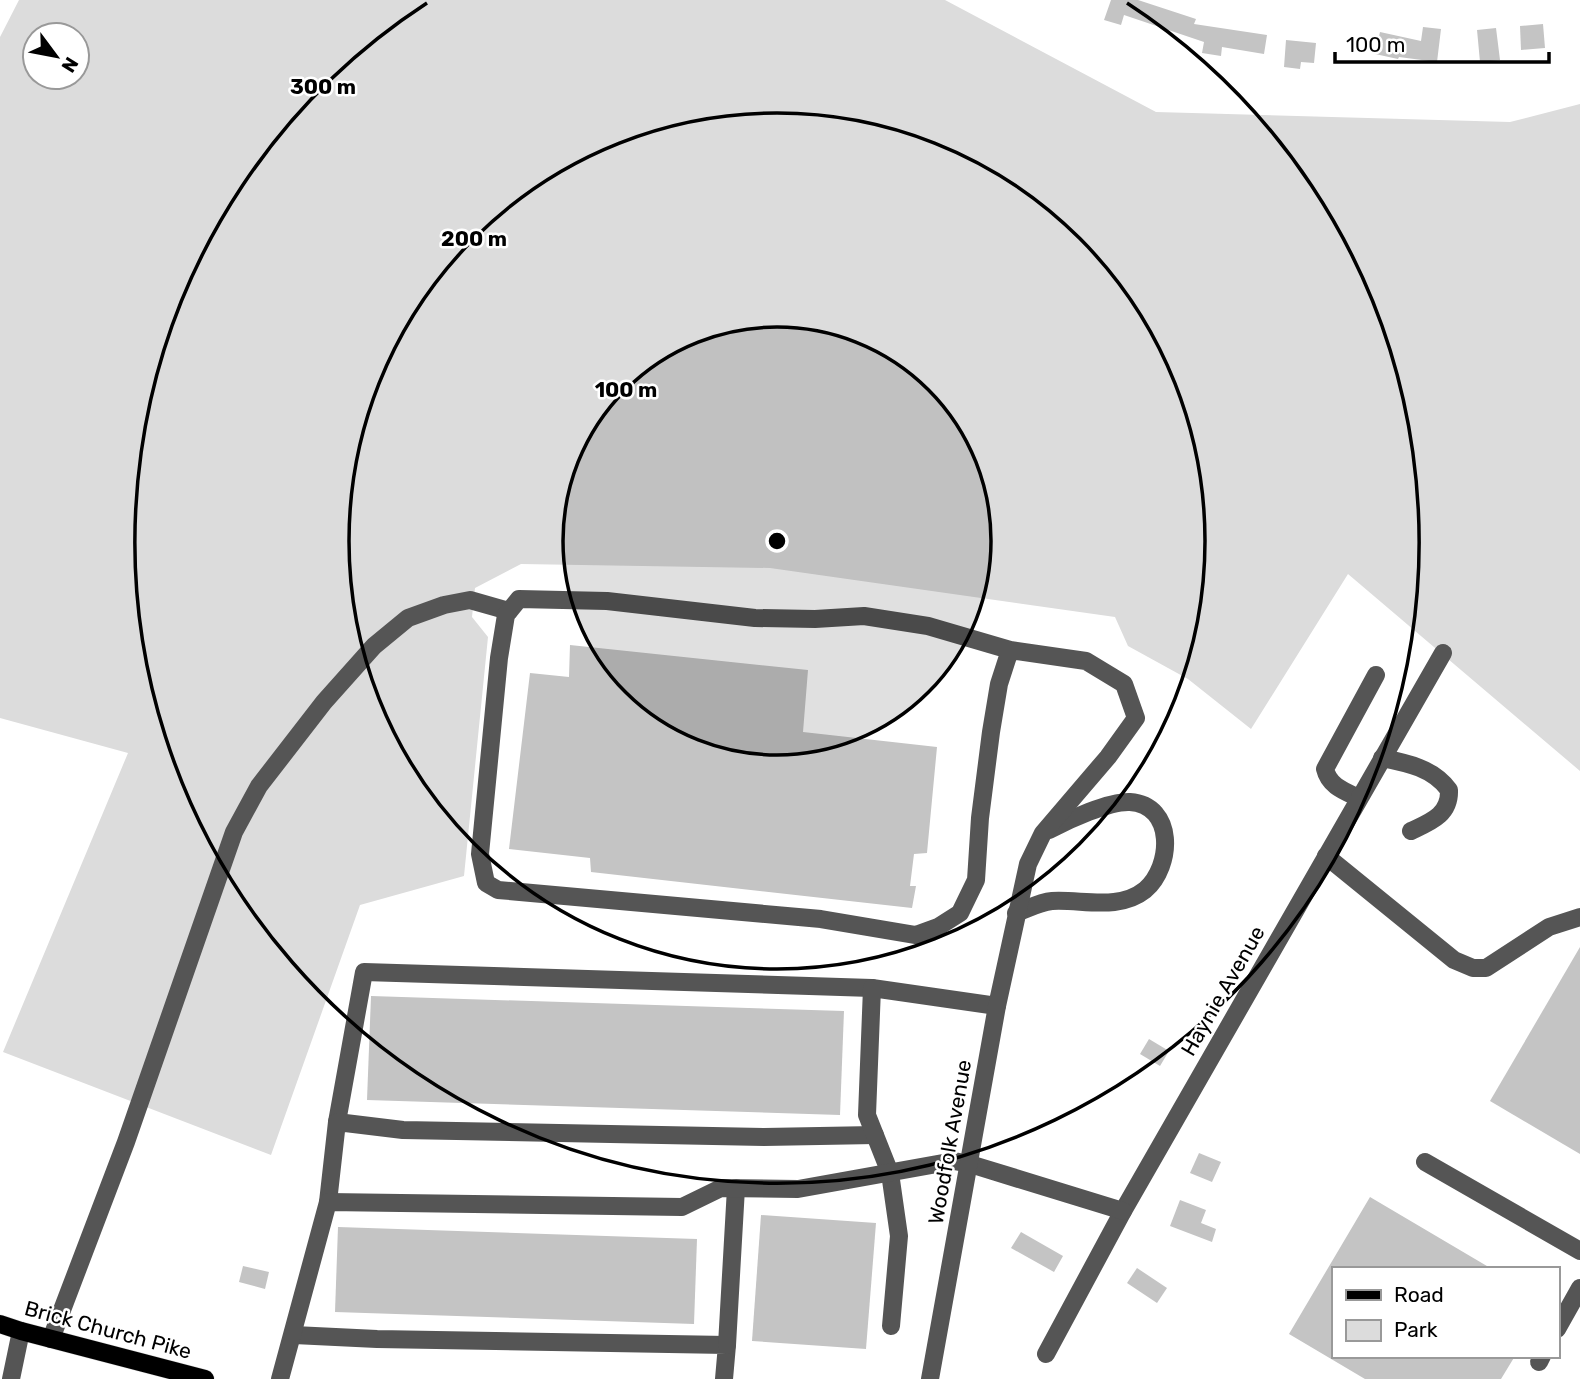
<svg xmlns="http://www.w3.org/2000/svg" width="1580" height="1379" font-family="Rubik,sans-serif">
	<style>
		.green { fill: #dcdcdc; fill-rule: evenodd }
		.building { fill: #c4c4c4 }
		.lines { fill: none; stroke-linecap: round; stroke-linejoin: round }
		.major-casing { stroke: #dbdbdb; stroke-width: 19 }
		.minor { stroke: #555; stroke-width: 18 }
		.major { stroke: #000; stroke-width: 18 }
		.ring { fill: none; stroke: #000; stroke-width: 3.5 }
		.labels { text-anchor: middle; stroke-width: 5; stroke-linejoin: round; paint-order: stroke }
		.street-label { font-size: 21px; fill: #000; stroke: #fff }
		.centre { fill: #000; stroke: #fff; stroke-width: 3.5 }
		.ring-label { font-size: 21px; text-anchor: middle; font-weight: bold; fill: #000; stroke: #fff; stroke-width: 5; stroke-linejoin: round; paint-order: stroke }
	</style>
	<rect width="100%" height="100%" fill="#fff"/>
	<!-- green -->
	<path class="green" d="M 19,0 L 945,0 L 1156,112 L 1510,122 L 1580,104 L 1580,771 L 1348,574 L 1251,729 L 1188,679 L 1128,646 L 1115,617 L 770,568 L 521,564 L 475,588 L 472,617 L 488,637 L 464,876 L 360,905 L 271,1155 L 3,1052 L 128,753 L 0,718 L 0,37 ZM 35,35 L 77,35 L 77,77 L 35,77 Z"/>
	<!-- building -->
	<g class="building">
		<path d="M 1111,0 L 1138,0 L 1196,19 L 1194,24 L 1267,35 L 1264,54 L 1222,47 L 1221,56 L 1202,53 L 1204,42 L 1124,15 L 1121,25 L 1104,20 Z"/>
		<path d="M 1543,24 L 1545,48 L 1521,50 L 1520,26 Z"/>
		<path d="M 1423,27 L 1441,29 L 1437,62 L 1399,57 L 1398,59 L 1375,54 L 1380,32 L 1421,41 Z"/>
		<path d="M 1496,28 L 1500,60 L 1480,62 L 1477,30 Z"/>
		<path d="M 1286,40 L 1316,43 L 1314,63 L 1301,62 L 1300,69 L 1284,67 Z"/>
		<path d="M 570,645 L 808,670 L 803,732 L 937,747 L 927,853 L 914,854 L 910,886 L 916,886 L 912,908 L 591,872 L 590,858 L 509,849 L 530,673 L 569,677 Z"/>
		<path d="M 1580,947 L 1580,1154 L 1490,1101 Z"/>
		<path d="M 371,996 L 844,1011 L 840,1115 L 367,1100 Z"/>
		<path d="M 1149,1039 L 1169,1051 L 1160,1066 L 1140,1054 Z"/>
		<path d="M 1199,1153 L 1221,1162 L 1212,1182 L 1190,1173 Z"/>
		<path d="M 1370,1197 L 1492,1269 L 1333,1269 L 1333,1356 L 1515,1356 L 1501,1379 L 1365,1379 L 1289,1334 Z"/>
		<path d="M 1180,1200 L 1206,1210 L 1201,1223 L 1216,1229 L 1212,1242 L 1170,1226 Z"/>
		<path d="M 761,1215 L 876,1223 L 866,1349 L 752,1341 Z"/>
		<path d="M 338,1227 L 697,1239 L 694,1324 L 335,1312 Z"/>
		<path d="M 1021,1232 L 1063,1256 L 1054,1272 L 1011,1248 Z"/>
		<path d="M 243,1266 L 269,1272 L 265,1289 L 239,1282 Z"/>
		<path d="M 1137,1268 L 1167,1288 L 1157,1303 L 1127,1283 Z"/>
	</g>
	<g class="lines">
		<defs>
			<path id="major" d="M 0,1324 L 21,1331 L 205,1379"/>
		</defs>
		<!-- major casing -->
		<use href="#major" class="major-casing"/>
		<!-- minor -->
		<g class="minor">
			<path d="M 1382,758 C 1407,763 1433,768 1449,790 C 1450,815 1430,822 1411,831"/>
			<path d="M 1359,798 C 1344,791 1329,786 1325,769 L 1376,675"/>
			<path d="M 1326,856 L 1454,960 L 1473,968 L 1486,968 L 1549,927 L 1580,917"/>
			<path d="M 1016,913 C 1027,909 1040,902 1052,901 C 1082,899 1119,911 1145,890 C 1173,866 1175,805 1130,802 C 1109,801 1068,820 1049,830"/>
			<path d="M 337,1122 L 364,972 L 872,988"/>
			<path d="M 1425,1162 L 1580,1251"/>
			<path d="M 328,1202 L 337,1122 L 403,1130 L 764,1137 L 875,1135"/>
			<path d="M 891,1326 L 899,1236 L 890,1173 L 867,1115 L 872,988 L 997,1006"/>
			<path d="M 1557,1329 L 1580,1288"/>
			<path d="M 294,1335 L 377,1339 L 727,1345 L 724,1379"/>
			<path d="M 51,1339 L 126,1142 L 234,832 L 259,786 L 324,702 L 374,646 L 408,618 L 444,605 L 470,600 L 509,611"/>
			<path d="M 727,1345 L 736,1188"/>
			<path d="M 1046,1354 L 1123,1211 L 1443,653"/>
			<path d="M 1539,1362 L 1542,1356"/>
			<path d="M 11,1379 L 21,1331"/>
			<path d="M 280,1379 L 328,1202 L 682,1207 L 721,1188 L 798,1189 L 954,1161 L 970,1164 L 1123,1211"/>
			<path d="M 930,1379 L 997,1006 L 1028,864 L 1043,833 L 1108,757 L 1136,718 L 1124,684 L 1086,661 L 1010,650 L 928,626 L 864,616 L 815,619 L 755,618 L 607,601 L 519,599 L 506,615 L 499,658 L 480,854 L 486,883 L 498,890 L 821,919 L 916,935 L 938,927 L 960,913 L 976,880 L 980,818 L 991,732 L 999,684 L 1010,650"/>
		</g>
		<!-- major -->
		<use href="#major" class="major"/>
	</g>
	<!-- distance rings -->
	<circle cx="777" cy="541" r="214" fill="#000" fill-opacity=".12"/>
	<g class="ring">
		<circle cx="777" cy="541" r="214"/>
		<circle cx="777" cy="541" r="428"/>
		<path d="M1127 3A642 642 0 1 1 427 3"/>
	</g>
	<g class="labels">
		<!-- street labels -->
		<g class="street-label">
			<text transform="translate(1223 991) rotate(-60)" y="7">Haynie Avenue</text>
			<text transform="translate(950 1142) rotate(-80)" y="7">Woodfolk Avenue</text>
			<text transform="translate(108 1330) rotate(15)" y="7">Brick Church Pike</text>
		</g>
	</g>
	<circle cx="777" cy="541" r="10" class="centre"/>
	<g class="ring-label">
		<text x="323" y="94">300 m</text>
		<text x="474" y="246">200 m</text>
		<text x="626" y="397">100 m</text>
	</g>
	<!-- legend -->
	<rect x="1332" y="1267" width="228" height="91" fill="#ffffff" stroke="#999999" stroke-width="2"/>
	<rect x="1346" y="1290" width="35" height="10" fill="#000000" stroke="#999999" stroke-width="2"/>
	<text x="1394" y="1302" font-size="21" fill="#000000">Road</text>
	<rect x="1346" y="1320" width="35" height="21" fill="#dcdcdc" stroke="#999999" stroke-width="2"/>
	<text x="1394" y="1337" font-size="21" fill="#000000">Park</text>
	<!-- north arrow -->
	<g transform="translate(56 56) rotate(122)"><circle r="33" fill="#ffffff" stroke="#999999" stroke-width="2"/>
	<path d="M0-5L12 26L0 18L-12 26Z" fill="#000000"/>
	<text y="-10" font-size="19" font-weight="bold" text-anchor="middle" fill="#000000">N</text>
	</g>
	<!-- scale -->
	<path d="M1335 52v10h214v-10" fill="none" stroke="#000000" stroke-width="3.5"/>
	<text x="1346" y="52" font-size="21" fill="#000000" stroke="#ffffff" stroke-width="5" paint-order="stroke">100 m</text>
</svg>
